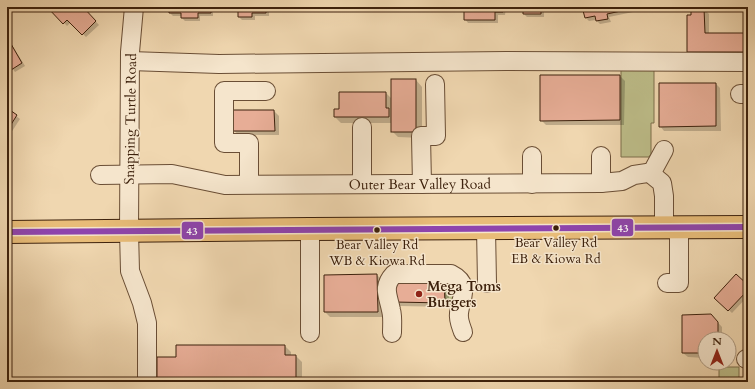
<svg xmlns="http://www.w3.org/2000/svg" width="755" height="389" font-family="Cardo,serif">
	<style>
		.green { fill: #bdbd89; stroke: #7d6f4a }
		.shadow { fill: #0003 }
		.building { fill: #e7ad96; stroke: #3d210c }
		.lines { fill: none; stroke-linecap: round; stroke-linejoin: round }
		.minor-casing { stroke: #6a4e35; stroke-width: 20 }
		.major-casing { stroke: #3d210c; stroke-width: 24 }
		.minor { stroke: #f5e5cc; stroke-width: 18 }
		.major { stroke: #e8bc78; stroke-width: 22 }
		.bus-1-casing { stroke: #f5e5cc; stroke-width: 9 }
		.bus-1 { stroke: #8e44ad; stroke-width: 6 }
		.bus-dot { fill: #3d210c; stroke: #f5e5cc; stroke-width: 1.5 }
		.poi-dot { fill: #8f2418; stroke: #f5e5cc; stroke-width: 1.5 }
		.labels { text-anchor: middle; stroke-width: 3; stroke-linejoin: round; paint-order: stroke }
		.bus-label { font-size: 13px; fill: #3d210c; stroke: #f5e5cc }
		.street-label { font-size: 14px; fill: #3d210c; stroke: #f5e5cc }
		.poi-label { font-size: 14px; font-weight: bold; fill: #3d210c; stroke: #f5e5cc; text-anchor: start }
		.line-badge { stroke: #f5e5cc; stroke-width: 1.5 }
		.badge-label { font-size: 11px; text-anchor: middle; font-weight: bold; fill: #fff }
	</style>
	<rect width="100%" height="100%" fill="#f0d7b0"/>
	<filter id="stains"><feTurbulence type="fractalNoise" baseFrequency=".005" numOctaves="4"/><feColorMatrix values="0 0 0 0 .2 0 0 0 0 .09 0 0 0 0 .02 0 0 0 .5 -.17"/></filter>
	<radialGradient id="worn" r=".72"><stop offset=".6" stop-color="#630" stop-opacity="0"/><stop offset="1" stop-color="#630" stop-opacity=".3"/></radialGradient>
	<!-- green -->
	<g class="green">
		<path d="M 621,70 L 654,70 L 654,123 L 651,123 L 651,154 L 649,157 L 621,157 Z"/>
		<path d="M 444,277 L 458,282 L 452,305 L 445,305 Z"/>
		<rect x="719" y="367" width="20" height="15"/>
	</g>
	<!-- shadow -->
	<g class="shadow">
		<path d="M 49,7 L 82,7 L 99,25 L 86,37 L 71,22 L 67,26 Z"/>
		<path d="M 170,7 L 213,7 L 213,16 L 200,16 L 200,21 L 185,21 L 182,18 L 182,16 L 173,16 L 170,13 Z"/>
		<path d="M 239,7 L 269,7 L 269,16 L 255,16 L 255,20 L 242,20 L 239,17 Z"/>
		<path d="M 465,7 L 506,7 L 505,15 L 498,15 L 498,23 L 468,23 L 465,19 Z"/>
		<path d="M 516,7 L 564,7 L 564,12 L 544,12 L 544,17 L 527,17 L 524,14 L 524,11 L 519,11 Z"/>
		<path d="M 583,7 L 631,7 L 633,12 L 609,17 L 611,22 L 600,24 L 596,20 L 589,21 L 586,18 Z"/>
		<path d="M 692,7 L 748,7 L 748,9 L 705,10 L 709,14 L 709,34 L 745,34 L 748,37 L 748,56 L 693,57 L 688,52 L 688,16 L 692,16 L 694,9 Z"/>
		<path d="M 7,37 L 25,66 L 15,72 L 9,64 L 7,65 Z"/>
		<path d="M 541,76 L 620,76 L 625,81 L 624,125 L 546,125 L 541,120 Z"/>
		<path d="M 416,80 L 422,87 L 422,138 L 398,137 L 392,131 L 392,123 L 341,123 L 335,117 L 340,110 L 386,93 L 392,99 Z"/>
		<path d="M 716,84 L 720,88 L 721,131 L 664,131 L 660,126 Z"/>
		<path d="M 7,109 L 20,119 L 7,139 Z"/>
		<path d="M 274,111 L 279,116 L 279,135 L 239,135 L 234,131 Z"/>
		<path d="M 377,275 L 382,280 L 382,317 L 330,317 L 325,312 L 325,276 Z"/>
		<path d="M 449,281 L 449,307 L 400,306 L 395,301 Z"/>
		<path d="M 748,287 L 748,296 L 732,313 L 716,298 Z"/>
		<path d="M 711,315 L 722,327 L 722,339 L 705,339 L 705,358 L 688,357 L 683,353 Z"/>
		<path d="M 177,346 L 285,346 L 291,352 L 291,356 L 296,356 L 302,362 L 302,382 L 158,382 L 177,358 Z"/>
	</g>
	<!-- building -->
	<g class="building">
		<path d="M 47,7 L 83,7 L 96,21 L 82,35 L 67,20 L 63,24 Z"/>
		<path d="M 169,7 L 211,7 L 211,13 L 198,13 L 198,18 L 181,18 L 181,13 L 169,13 Z"/>
		<path d="M 238,7 L 266,7 L 266,13 L 252,13 L 252,17 L 238,17 Z"/>
		<path d="M 464,7 L 503,7 L 503,12 L 495,12 L 495,20 L 464,20 Z"/>
		<path d="M 515,7 L 561,7 L 561,9 L 541,9 L 541,14 L 523,14 L 523,9 L 515,9 Z"/>
		<path d="M 582,7 L 629,7 L 630,9 L 607,14 L 608,19 L 596,21 L 595,16 L 585,18 Z"/>
		<path d="M 704,8 L 705,33 L 745,33 L 745,52 L 687,52 L 687,15 L 691,15 L 691,9 Z"/>
		<path d="M 7,37 L 22,63 L 11,70 L 7,63 Z"/>
		<path d="M 540,75 L 620,75 L 620,120 L 540,121 Z"/>
		<rect x="391" y="79" width="25" height="53"/>
		<path d="M 659,83 L 716,83 L 716,126 L 659,127 Z"/>
		<path d="M 339,92 L 386,92 L 386,108 L 389,108 L 389,117 L 334,117 L 334,109 L 339,109 Z"/>
		<path d="M 7,108 L 17,115 L 7,131 Z"/>
		<path d="M 232,110 L 274,110 L 275,131 L 233,131 Z"/>
		<path d="M 377,274 L 378,312 L 324,312 L 324,275 Z"/>
		<path d="M 736,274 L 748,285 L 748,290 L 728,311 L 714,298 Z"/>
		<path d="M 444,275 L 445,303 L 394,302 L 396,278 Z"/>
		<path d="M 711,314 L 718,322 L 718,339 L 705,339 L 705,353 L 682,353 L 682,315 Z"/>
		<path d="M 176,345 L 285,345 L 285,355 L 296,355 L 296,382 L 157,382 L 157,357 L 176,357 Z"/>
	</g>
	<g class="lines">
		<defs>
			<g id="minor">
				<path d="M 134,7 L 130,52 L 129,231 L 130,271 L 142,303 L 147,323 L 147,382"/>
				<path d="M 130,61 L 219,64 L 506,61 L 748,62"/>
				<path d="M 740,94 L 748,94"/>
				<path d="M 532,156 L 532,184"/>
				<path d="M 601,156 L 601,183"/>
				<path d="M 651,174 L 664,150"/>
				<path id="s1" d="M 100,175 L 172,174 L 225,185 L 601,183 L 622,181 L 634,175 L 647,173 L 651,174 L 662,183 L 664,196 L 664,227"/>
				<path d="M 249,184 L 249,143 L 224,143 L 224,91 L 266,91"/>
				<path d="M 362,184 L 362,127"/>
				<path d="M 422,184 L 421,136 L 436,136 L 435,84"/>
				<path d="M 486,228 L 487,283"/>
				<path d="M 310,229 L 310,333"/>
				<path d="M 667,283 L 679,283 L 679,227"/>
				<path d="M 392,333 C 392,325 393,317 391,310 C 388,295 382,287 394,274 L 451,274 C 471,284 461,297 459,313 C 458,320 461,326 463,332"/>
				<path d="M 746,359 L 748,359"/>
			</g>
			<path id="major" d="M 7,232 L 310,229 L 748,227"/>
		</defs>
		<!-- minor casing -->
		<use href="#minor" class="minor-casing"/>
		<!-- major casing -->
		<use href="#major" class="major-casing"/>
		<!-- minor -->
		<use href="#minor" class="minor"/>
		<!-- major -->
		<use href="#major" class="major"/>
		<defs>
			<path id="bus-1" d="M 7,232 L 748,227"/>
		</defs>
		<!-- bus-1 casing -->
		<use href="#bus-1" class="bus-1-casing"/>
		<!-- bus-1 -->
		<use href="#bus-1" class="bus-1"/>
	</g>
	<!-- markers -->
	<g class="bus-dot">
		<circle cx="556" cy="228" r="3.5"/>
		<circle cx="377" cy="230" r="3.5"/>
	</g>
	<circle class="poi-dot" cx="419" cy="294" r="4"/>
	<g class="labels">
		<!-- bus labels -->
		<g class="bus-label">
			<text x="556" y="247">Bear Valley Rd<tspan x="556" dy="16">EB &amp; Kiowa Rd</tspan></text>
			<text x="377" y="249">Bear Valley Rd<tspan x="377" dy="16">WB &amp; Kiowa Rd</tspan></text>
		</g>
		<!-- street labels -->
		<g class="street-label">
			<text transform="translate(130 119) rotate(-89)" y="5">Snapping Turtle Road</text>
			<text dy="5" stroke="none"><textPath href="#s1" startOffset="321">Outer Bear Valley Road</textPath></text>
		</g>
		<!-- poi labels -->
		<g class="poi-label">
			<text x="427" y="291">Mega Toms<tspan x="427" dy="16">Burgers</tspan></text>
		</g>
	</g>
	<g class="line-badge">
		<rect x="611" y="218" width="23" height="19" rx="4" fill="#8e44ad"/>
		<rect x="181" y="221" width="23" height="19" rx="4" fill="#8e44ad"/>
	</g>
	<g class="badge-label">
		<text x="623" y="232">43</text>
		<text x="192" y="235">43</text>
	</g>
	<!-- margin -->
	<rect width="755" height="389" fill="none" stroke="#f0d7b0" stroke-width="24"/>
	<rect x="8" y="8" width="739" height="373" fill="none" stroke="#3d210c" stroke-width="2"/>
	<rect x="12" y="12" width="731" height="365" fill="none" stroke="#3d210c"/>
	<!-- north arrow -->
	<g transform="translate(717 351)"><circle r="19" fill="#f5e5cc" stroke="#ab977f"/>
	<path d="M0-3L7 15L0 10L-7 15Z" fill="#8f2418"/>
	<text y="-6" font-size="11" font-weight="bold" text-anchor="middle" fill="#3d210c">N</text>
	</g>
	<rect width="100%" height="100%" filter="url(#stains)"/>
	<rect width="100%" height="100%" fill="url(#worn)"/>
</svg>
